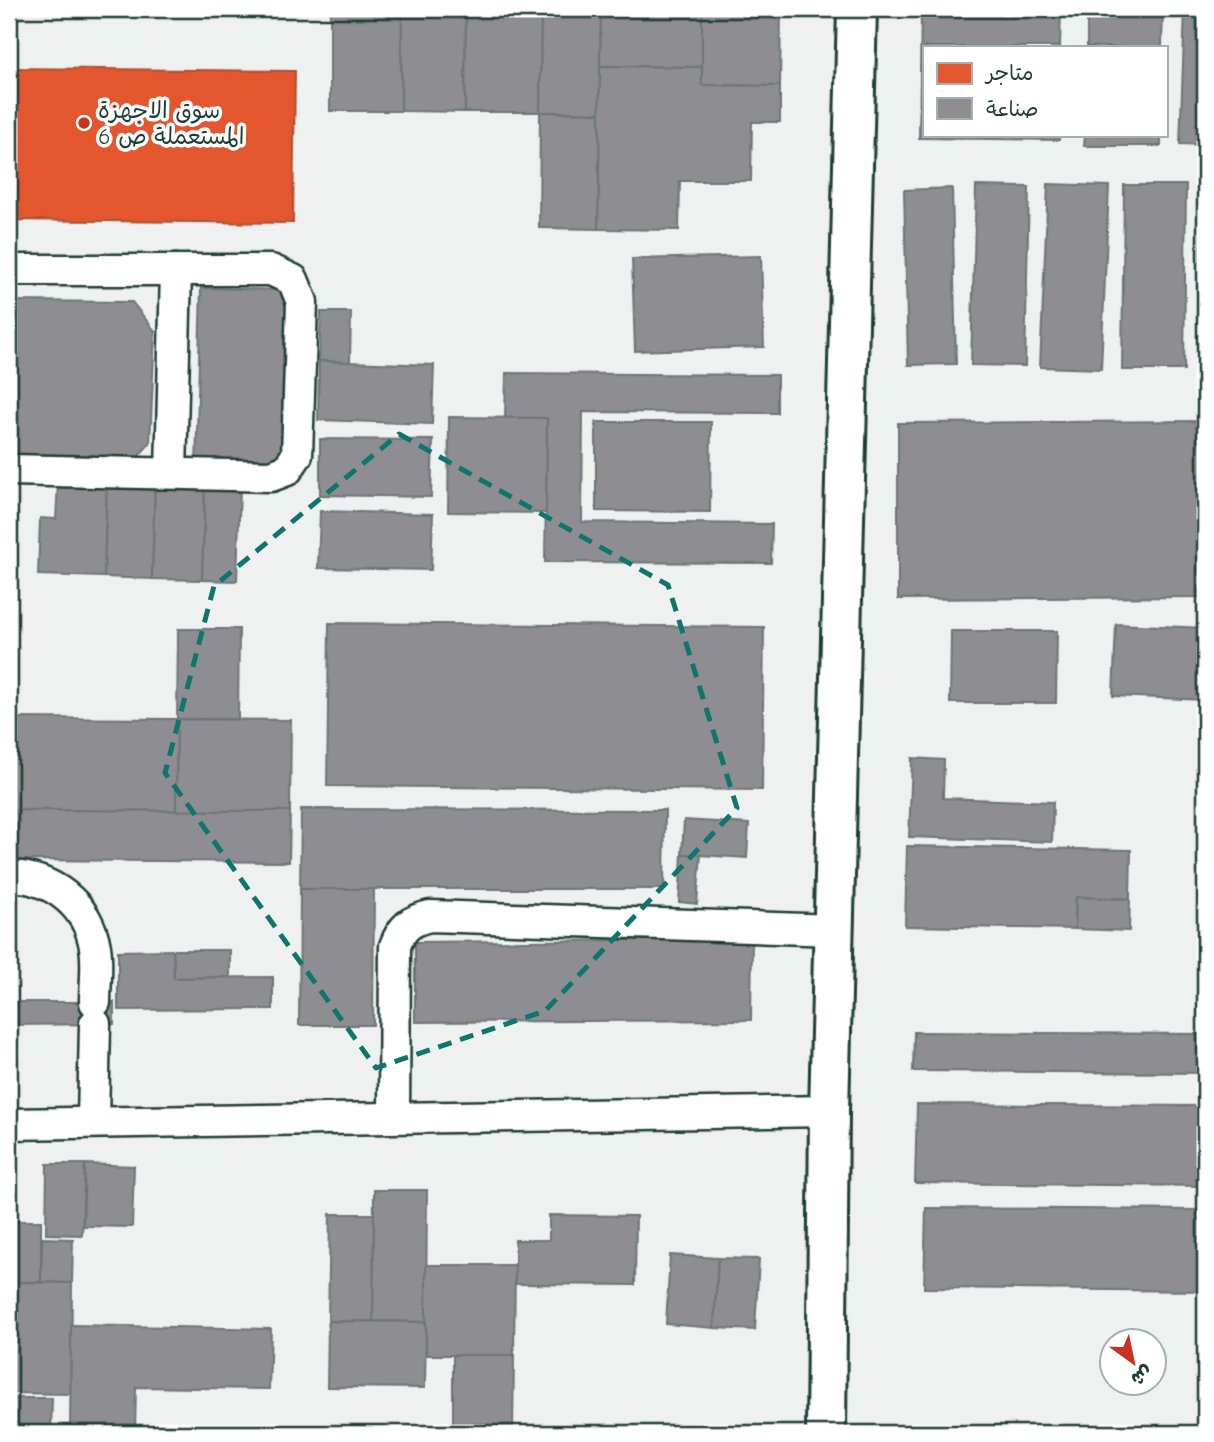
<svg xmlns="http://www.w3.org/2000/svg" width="1214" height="1442" font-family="'Comic Neue','Playpen Sans Arabic',sans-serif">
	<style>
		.built { fill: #eef1f0; fill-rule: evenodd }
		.shops { fill: #e4572e; stroke: #a94f30; stroke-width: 2 }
		.industry { fill: #8d8d92; stroke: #6c7576; stroke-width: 2 }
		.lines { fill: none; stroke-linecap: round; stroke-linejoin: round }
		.service-casing { stroke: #1f3d34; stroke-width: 35 }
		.minor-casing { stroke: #1f3d34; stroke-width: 44 }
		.service { stroke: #fff; stroke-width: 30 }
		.minor { stroke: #fff; stroke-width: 38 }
		.marked { fill: none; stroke: #0f766e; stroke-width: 5; stroke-dasharray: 14 9; stroke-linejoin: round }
		.poi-dot { fill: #c8321e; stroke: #fff; stroke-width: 2.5 }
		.labels { text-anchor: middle; stroke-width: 7; stroke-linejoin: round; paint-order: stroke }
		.poi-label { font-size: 23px; fill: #1f3d34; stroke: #fff; text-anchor: start }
	</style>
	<rect width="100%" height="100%" fill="#fff"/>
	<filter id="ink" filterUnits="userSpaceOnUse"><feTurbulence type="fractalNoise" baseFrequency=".0143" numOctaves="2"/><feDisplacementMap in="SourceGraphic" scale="14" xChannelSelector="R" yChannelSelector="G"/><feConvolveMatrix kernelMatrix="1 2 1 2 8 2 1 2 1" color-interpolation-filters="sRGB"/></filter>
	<g filter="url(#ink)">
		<!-- built -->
		<path class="built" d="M 9,9 L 1205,9 L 1205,1433 L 9,1433 ZM 925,47 L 1167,47 L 1167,135 L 925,135 ZM 1112,1340 L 1154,1340 L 1154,1382 L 1112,1382 Z"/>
		<!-- shops -->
		<path class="shops" d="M 9,68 L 295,71 L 293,223 L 9,220 Z"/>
		<!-- industry -->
		<g class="industry">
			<path d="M 330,9 L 402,9 L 401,111 L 330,111 Z"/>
			<path d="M 402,9 L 466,9 L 465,112 L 401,111 Z"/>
			<path d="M 466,9 L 541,9 L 540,112 L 465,112 Z"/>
			<path d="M 541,9 L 601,9 L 600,113 L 540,112 Z"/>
			<path d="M 601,9 L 723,9 L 702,10 L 702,67 L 600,66 Z"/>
			<path d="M 781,9 L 780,86 L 702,85 L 702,10 Z"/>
			<path d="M 921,9 L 1061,9 L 1060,47 L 925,47 L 925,135 L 1059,135 L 1059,140 L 919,138 Z"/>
			<path d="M 1087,9 L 1163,9 L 1162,47 L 1087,47 Z"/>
			<path d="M 1185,9 L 1205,9 L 1205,145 L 1180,144 Z"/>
			<path d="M 600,66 L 702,67 L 702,85 L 780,86 L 780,122 L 752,122 L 751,181 L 680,181 L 679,230 L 598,229 Z"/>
			<path d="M 540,112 L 600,113 L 598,229 L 539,228 Z"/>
			<path d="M 1085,135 L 1161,135 L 1161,146 L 1084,146 Z"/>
			<path d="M 1048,184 L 1109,186 L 1101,369 L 1040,367 Z"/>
			<path d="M 1124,185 L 1186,185 L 1184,370 L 1122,370 Z"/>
			<path d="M 976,186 L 1029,187 L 1025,366 L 971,365 Z"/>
			<path d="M 952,188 L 956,364 L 908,365 L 904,190 Z"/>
			<path d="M 1201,188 L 1205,188 L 1205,373 L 1199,373 Z"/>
			<path d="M 761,256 L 764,347 L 635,351 L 632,259 Z"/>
			<path d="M 201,288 L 292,290 L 288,469 L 196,467 Z"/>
			<path d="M 9,301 L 132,302 L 155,331 L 150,443 L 130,466 L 9,465 Z"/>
			<path d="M 321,312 L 351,312 L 350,362 L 319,361 Z"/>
			<path d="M 319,361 L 434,365 L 432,424 L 318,420 Z"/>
			<path d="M 506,373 L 777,375 L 777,413 L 583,412 L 582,522 L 772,524 L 771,563 L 545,562 L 547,418 L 505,418 Z"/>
			<path d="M 449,417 L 547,418 L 546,513 L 448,512 Z"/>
			<path d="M 1205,421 L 1205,597 L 898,599 L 898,423 Z"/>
			<path d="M 596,422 L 711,422 L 710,512 L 596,511 Z"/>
			<path d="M 320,439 L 433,440 L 431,497 L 320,495 Z"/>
			<path d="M 58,482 L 107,483 L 104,577 L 38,575 L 40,518 L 56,519 Z"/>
			<path d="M 107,483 L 155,485 L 152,579 L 104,577 Z"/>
			<path d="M 155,485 L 205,487 L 202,580 L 152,579 Z"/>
			<path d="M 205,487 L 240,488 L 237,581 L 202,580 Z"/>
			<path d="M 320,511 L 433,514 L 431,570 L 318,568 Z"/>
			<path d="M 329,623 L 764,627 L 762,790 L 327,786 Z"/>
			<path d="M 1116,624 L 1205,628 L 1205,700 L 1113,696 Z"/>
			<path d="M 178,629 L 239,629 L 238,719 L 177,719 Z"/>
			<path d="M 951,631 L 1057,631 L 1056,703 L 950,703 Z"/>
			<path d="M 9,718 L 177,719 L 176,811 L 9,810 Z"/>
			<path d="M 177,719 L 291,720 L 290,811 L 176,811 Z"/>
			<path d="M 912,758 L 944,760 L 943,798 L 1053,802 L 1052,842 L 909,837 Z"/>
			<path d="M 301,809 L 665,810 L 664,889 L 300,889 Z"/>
			<path d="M 9,810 L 290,811 L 289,862 L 9,860 Z"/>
			<path d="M 684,820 L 749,824 L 747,858 L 682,854 Z"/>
			<path d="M 907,846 L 1131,850 L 1130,899 L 1076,897 L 1075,929 L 905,926 Z"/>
			<path d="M 682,854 L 701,854 L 697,904 L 679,902 Z"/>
			<path d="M 300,889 L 374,889 L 373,1025 L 299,1025 Z"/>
			<path d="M 1076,897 L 1130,899 L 1129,931 L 1075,929 Z"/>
			<path d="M 752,939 L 751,1020 L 415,1022 L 415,942 Z"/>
			<path d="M 173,950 L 230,950 L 230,977 L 174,978 Z"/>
			<path d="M 173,950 L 174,978 L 273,977 L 273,1009 L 118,1010 L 118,951 Z"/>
			<path d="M 9,1002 L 114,1002 L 114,1024 L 9,1025 Z"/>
			<path d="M 914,1032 L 1205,1034 L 1205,1073 L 913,1071 Z"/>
			<path d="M 917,1104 L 1205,1106 L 1205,1186 L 915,1183 Z"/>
			<path d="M 47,1164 L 85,1164 L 82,1235 L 46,1234 Z"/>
			<path d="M 85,1164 L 134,1166 L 132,1227 L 83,1226 Z"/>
			<path d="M 374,1190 L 427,1190 L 426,1322 L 373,1321 Z"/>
			<path d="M 926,1208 L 1205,1210 L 1205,1291 L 924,1288 Z"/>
			<path d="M 330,1214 L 374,1214 L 373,1321 L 328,1321 Z"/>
			<path d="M 549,1215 L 636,1216 L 635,1285 L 515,1284 L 515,1240 L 549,1240 Z"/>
			<rect x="9" y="1221" width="32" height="61"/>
			<path d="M 42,1238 L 73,1239 L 72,1283 L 41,1282 Z"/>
			<path d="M 670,1255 L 718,1258 L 714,1328 L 666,1324 Z"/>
			<path d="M 718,1258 L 759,1259 L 755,1330 L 714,1328 Z"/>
			<path d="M 426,1265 L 515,1265 L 514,1355 L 426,1355 Z"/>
			<path d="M 9,1282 L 72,1283 L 71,1394 L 9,1393 Z"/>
			<path d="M 328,1321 L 426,1322 L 425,1388 L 327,1387 Z"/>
			<path d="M 71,1325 L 271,1329 L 269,1389 L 136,1387 L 135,1433 L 70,1433 Z"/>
			<path d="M 453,1355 L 514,1355 L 513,1433 L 453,1433 Z"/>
			<path d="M 9,1398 L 52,1398 L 51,1433 L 9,1433 Z"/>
		</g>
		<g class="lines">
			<defs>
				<g id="service">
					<path d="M 9,270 L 271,270 L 293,280 L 302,302 L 297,455 L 287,470 L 271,476 L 9,470"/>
					<path d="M 171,473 L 176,270"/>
					<path d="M 9,876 C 51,877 88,904 95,947 C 98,964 95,985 95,1002"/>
					<path d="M 394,1117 L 395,946 C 402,927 411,920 430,916 L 835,930"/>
					<path d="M 93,1122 L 95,1024"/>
					<path d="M 9,1124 L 829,1111"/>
				</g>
				<path id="minor" d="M 826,1433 L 829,1111 L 857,9"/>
			</defs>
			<!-- service casing -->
			<use href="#service" class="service-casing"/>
			<!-- minor casing -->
			<use href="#minor" class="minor-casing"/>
			<!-- service -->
			<use href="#service" class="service"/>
			<!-- minor -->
			<use href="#minor" class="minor"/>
		</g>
	</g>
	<!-- marked area -->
	<path class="marked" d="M 399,434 L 668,585 L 737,808 L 545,1011 L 376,1068 L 165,773 L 214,586 Z"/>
	<!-- markers -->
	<circle class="poi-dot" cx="84" cy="123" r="7"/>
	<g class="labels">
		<!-- poi labels -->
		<g class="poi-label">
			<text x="98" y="118">سوق الاجهزة<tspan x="98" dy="26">المستعملة ص 6</tspan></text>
		</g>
	</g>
	<!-- margin -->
	<rect width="1214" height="1442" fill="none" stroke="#fff" stroke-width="35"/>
	<rect x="18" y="18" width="1179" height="1407" fill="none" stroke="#1f3d34" stroke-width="2.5" filter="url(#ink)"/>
	<!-- legend -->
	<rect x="923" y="46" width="245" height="91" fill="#ffffff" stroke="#a5b1ae" stroke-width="2"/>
	<rect x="937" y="63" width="35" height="21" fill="#e4572e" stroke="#a5b1ae" stroke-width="2"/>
	<text x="986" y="80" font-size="21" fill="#1f3d34">متاجر</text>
	<rect x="937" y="98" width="35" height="21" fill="#8d8d92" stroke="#a5b1ae" stroke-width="2"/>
	<text x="986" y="116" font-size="21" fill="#1f3d34">صناعة</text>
	<!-- north arrow -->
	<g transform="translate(1133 1362) rotate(147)"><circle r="33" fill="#ffffff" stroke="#a5b1ae" stroke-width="2"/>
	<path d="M0-5L12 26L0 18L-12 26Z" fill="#c8321e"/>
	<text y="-10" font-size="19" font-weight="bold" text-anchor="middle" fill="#1f3d34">ش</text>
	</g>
</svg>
